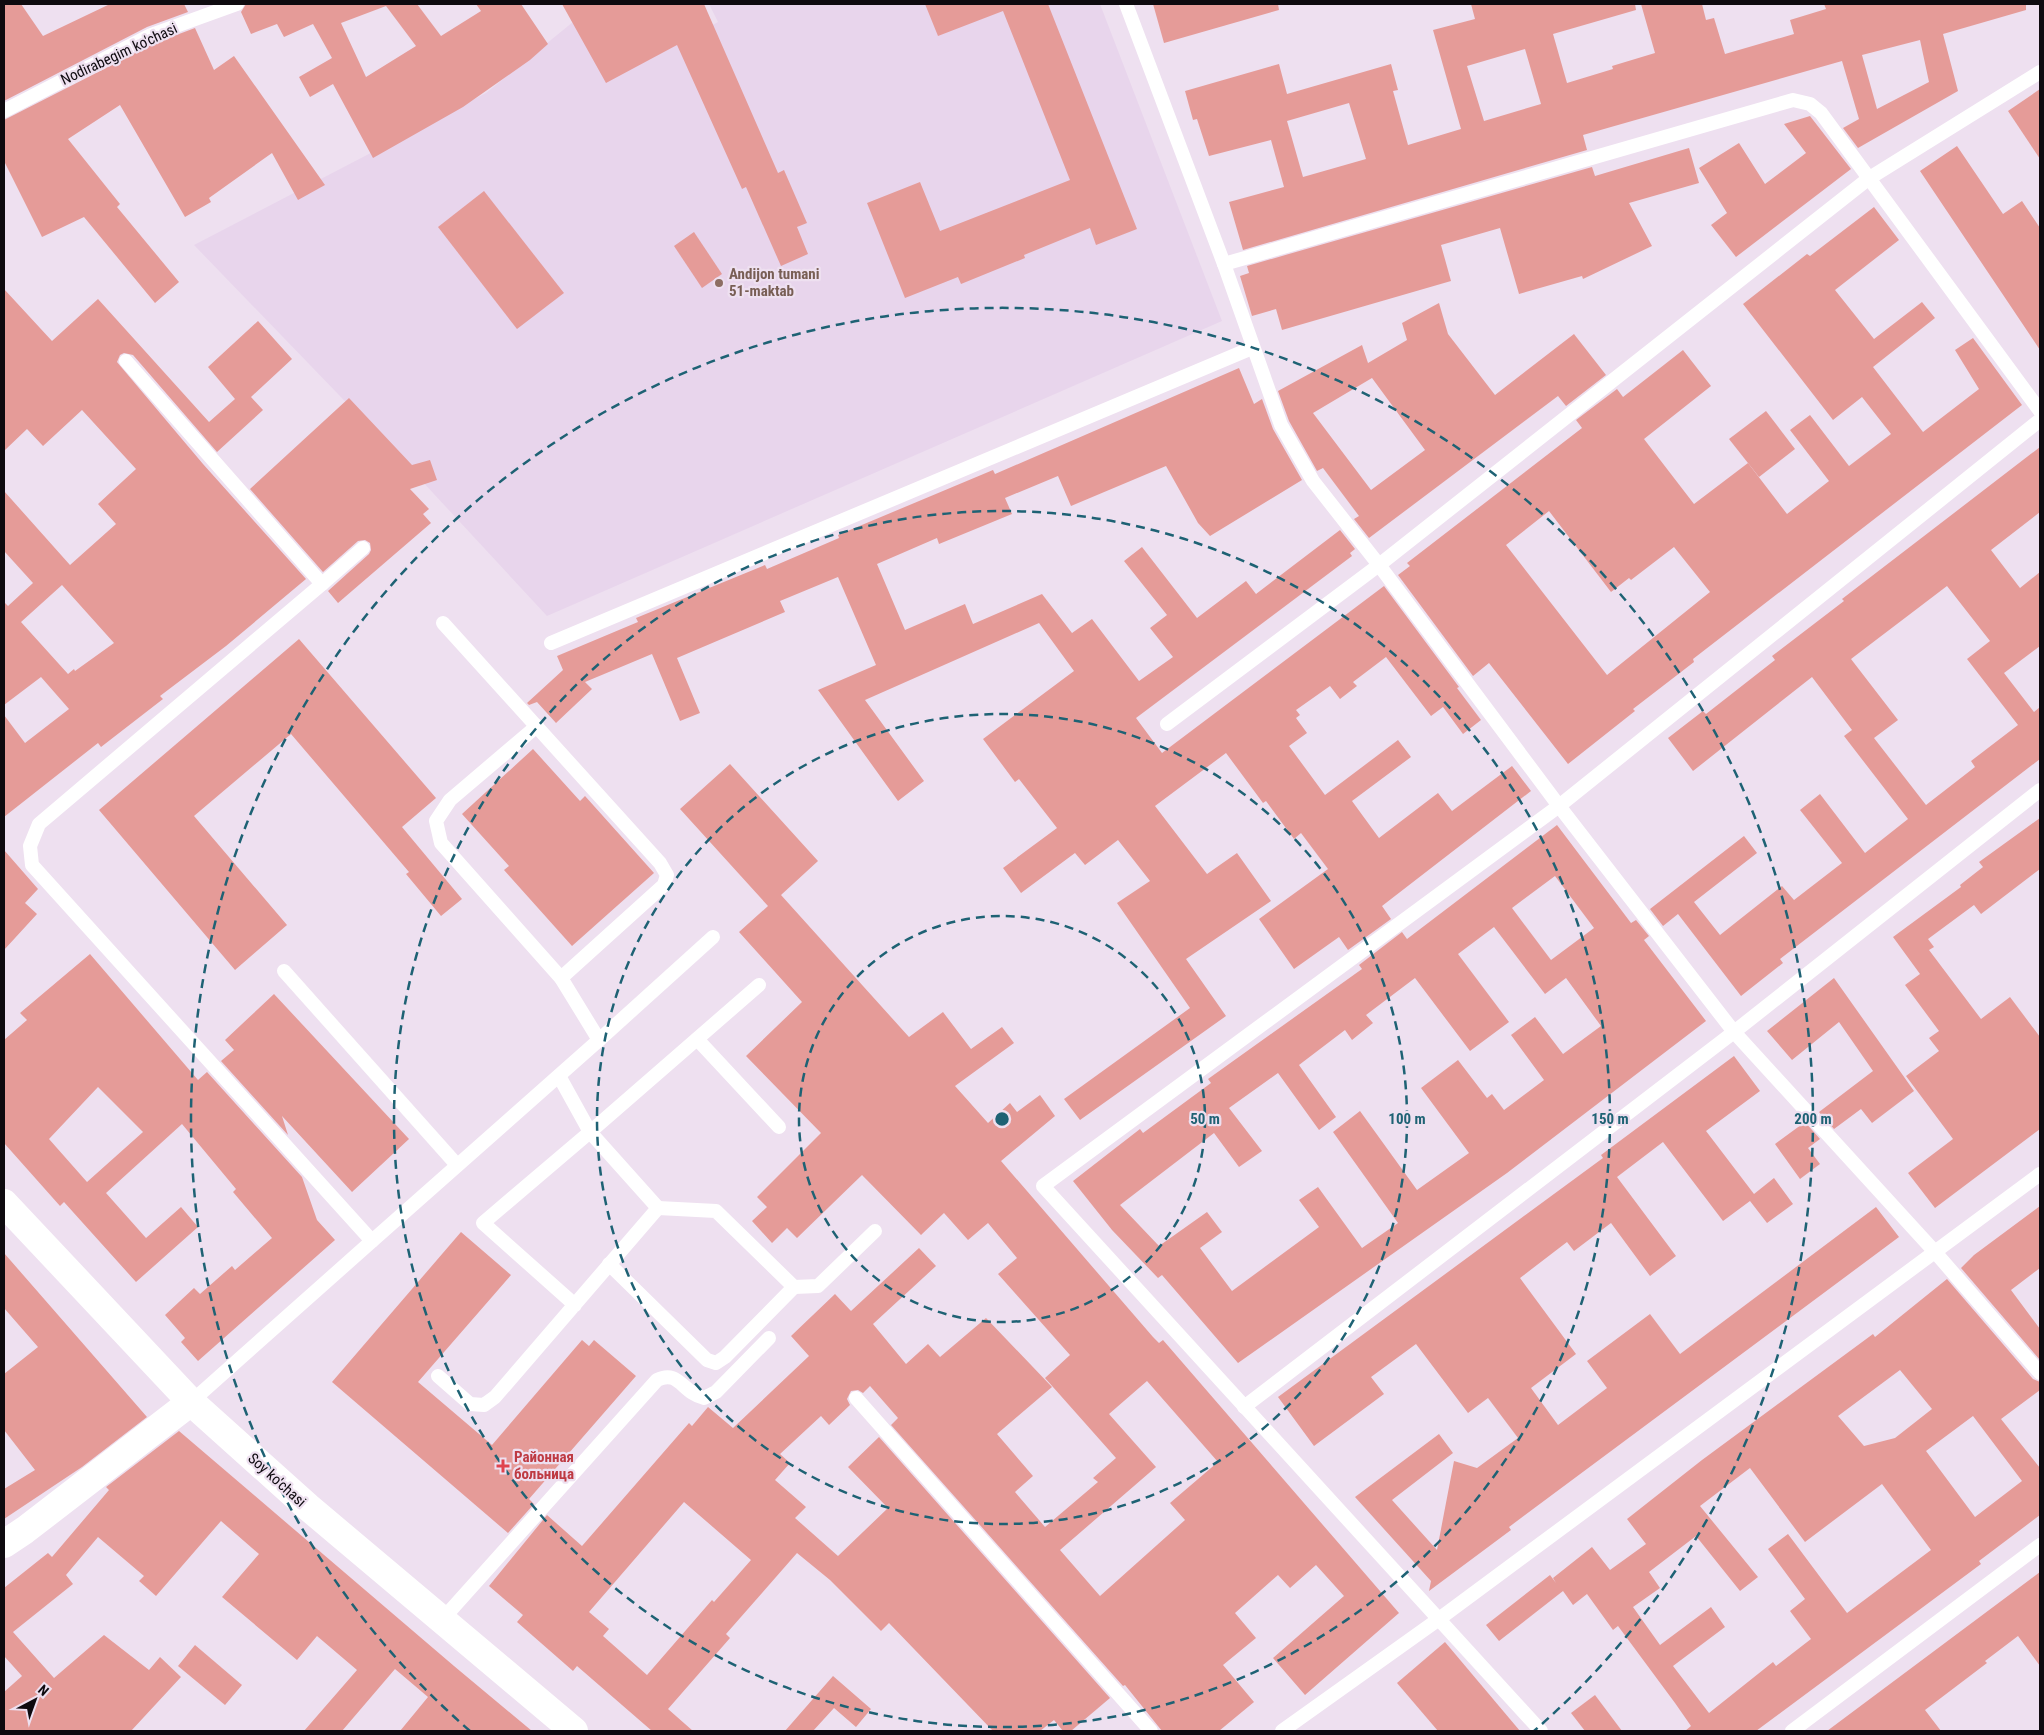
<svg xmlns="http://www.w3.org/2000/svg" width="2044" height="1735" font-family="'Roboto Condensed',sans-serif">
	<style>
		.built { fill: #e8d5ec }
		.building { fill: #e59b98; fill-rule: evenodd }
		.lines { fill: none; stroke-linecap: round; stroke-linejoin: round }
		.lane { stroke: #fff; stroke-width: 14 }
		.street { stroke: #fff; stroke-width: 28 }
		.secondary { stroke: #fff; stroke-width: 28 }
		.ring { fill: none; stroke: #1e6274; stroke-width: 2.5; stroke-dasharray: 9 6 }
		.education-dot { fill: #8d6e63; stroke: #eee0f0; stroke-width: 2 }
		.health-dot { fill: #e0444e; stroke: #eee0f0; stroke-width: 2 }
		.labels { text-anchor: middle; stroke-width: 4.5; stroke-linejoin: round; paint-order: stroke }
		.street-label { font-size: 15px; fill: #0e0a0f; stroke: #eee0f0 }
		.education-label { font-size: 15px; font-weight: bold; fill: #785e54; stroke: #eee0f0; text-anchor: start }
		.health-label { font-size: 15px; font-weight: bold; fill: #be3a42; stroke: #eee0f0; text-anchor: start }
		.centre { fill: #1e6274; stroke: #eee0f0; stroke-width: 2.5 }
		.ring-label { font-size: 15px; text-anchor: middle; font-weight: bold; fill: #1e6274; stroke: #eee0f0; stroke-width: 4.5; stroke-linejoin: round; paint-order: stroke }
	</style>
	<rect width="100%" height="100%" fill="#eee0f0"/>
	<!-- built -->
	<path class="built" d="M 595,4 L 635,67 L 718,22 L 709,4 L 1100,4 L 1222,321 L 547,616 L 421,480 L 194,245 L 486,93 Z"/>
	<!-- building -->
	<g class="building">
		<path d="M 4,4 L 21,4 L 43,36 L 110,4 L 184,4 L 188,12 L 147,27 L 4,101 Z"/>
		<path d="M 246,4 L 417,4 L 441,36 L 481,11 L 476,4 L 521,4 L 548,44 L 530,60 L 463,107 L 373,158 L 333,84 L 310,97 L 299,77 L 332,58 L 313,24 L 284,37 L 277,24 L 251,34 L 241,12 ZM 386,6 L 416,46 L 366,77 L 341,23 Z"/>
		<path d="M 562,4 L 704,4 L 778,173 L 784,170 L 807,223 L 797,227 L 808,254 L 781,266 L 746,187 L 742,189 L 677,45 L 606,83 Z"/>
		<path d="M 925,4 L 1048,4 L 1137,229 L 1096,245 L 1090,228 L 1024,255 L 1025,258 L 961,284 L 958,277 L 905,298 L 867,203 L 920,182 L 940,231 L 1070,180 L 1003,11 L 938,36 Z"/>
		<path d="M 1153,4 L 1278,4 L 1279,10 L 1164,43 Z"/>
		<path d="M 1471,4 L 1635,4 L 1636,10 L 1553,34 L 1567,83 L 1613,69 L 1612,66 L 1655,53 L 1641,4 L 1702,4 L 1706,20 L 1714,18 L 1725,54 L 1794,34 L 1790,20 L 1826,9 L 1824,4 L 2026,4 L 2026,10 L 1943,34 L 1958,91 L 1858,148 L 1843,128 L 1859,119 L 1842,61 L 1583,135 L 1587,150 L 1243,250 L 1229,202 L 1284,187 L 1271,140 L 1209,156 L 1197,119 L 1193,120 L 1185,91 L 1279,64 L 1287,94 L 1391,64 L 1398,90 L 1393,91 L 1408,145 L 1461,129 L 1433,30 L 1475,19 ZM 1920,40 L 1929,82 L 1877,109 L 1862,55 ZM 1525,49 L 1541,104 L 1484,121 L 1467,66 ZM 1349,103 L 1366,159 L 1303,177 L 1287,121 Z"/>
		<path d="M 195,28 L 214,70 L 234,56 L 325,185 L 298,200 L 272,153 L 209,198 L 211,202 L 185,217 L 120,105 L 68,139 L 120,204 L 117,207 L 179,282 L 155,303 L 84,217 L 42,237 L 4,161 L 4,120 L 155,43 Z"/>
		<path d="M 2040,89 L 2040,159 L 2008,111 Z"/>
		<path d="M 1810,116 L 1851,169 L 1736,257 L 1711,225 L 1727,213 L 1699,168 L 1739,143 L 1765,184 L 1806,153 L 1784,124 Z"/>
		<path d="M 1957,146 L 2003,214 L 2022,201 L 2040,228 L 2040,350 L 1920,171 Z"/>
		<path d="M 1689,148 L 1699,183 L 1629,203 L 1652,246 L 1583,279 L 1582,276 L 1519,294 L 1500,228 L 1441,245 L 1451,281 L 1282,330 L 1276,309 L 1252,316 L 1240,276 L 1249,273 L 1247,266 L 1592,167 L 1595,176 Z"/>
		<path d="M 484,191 L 564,293 L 517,329 L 438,227 Z"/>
		<path d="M 1874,207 L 1899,240 L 1835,290 L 1874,339 L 1922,302 L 1935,318 L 1873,367 L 1923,432 L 1979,389 L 1955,350 L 1973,338 L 2022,405 L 1693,659 L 1694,662 L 1633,709 L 1635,711 L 1568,764 L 1489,663 L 1473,676 L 1398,575 L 1410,566 L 1407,563 L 1582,428 L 1576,420 L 1617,389 L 1623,397 L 1683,350 L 1711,386 L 1644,439 L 1694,504 L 1748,463 L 1787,514 L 1829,481 L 1790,430 L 1810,415 L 1849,466 L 1891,434 L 1862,397 L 1833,420 L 1743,304 L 1807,254 L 1810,256 ZM 1549,511 L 1611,592 L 1629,578 L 1631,580 L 1674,547 L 1710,592 L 1607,675 L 1506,545 Z"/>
		<path d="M 694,232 L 722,274 L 702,288 L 674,246 Z"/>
		<path d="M 4,289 L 52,341 L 98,299 L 209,422 L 235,399 L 208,367 L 258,321 L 292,359 L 251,397 L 263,410 L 217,452 L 133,355 L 124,353 L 120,355 L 117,362 L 203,464 L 306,579 L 226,646 L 160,696 L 163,699 L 101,747 L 98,743 L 4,817 L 4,715 L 25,743 L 69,709 L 41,677 L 4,705 L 4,602 L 8,606 L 33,583 L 4,551 L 4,491 L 70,565 L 116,524 L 98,504 L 136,469 L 82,410 L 43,446 L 27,429 L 4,451 ZM 62,585 L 114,643 L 75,671 L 74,669 L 68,674 L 21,622 Z"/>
		<path d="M 1439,303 L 1448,334 L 1495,395 L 1574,334 L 1606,375 L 1566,406 L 1558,396 L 1369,538 L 1354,519 L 1359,516 L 1323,468 L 1317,471 L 1289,421 L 1278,391 L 1362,345 L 1368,363 L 1407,340 L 1402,323 ZM 1372,378 L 1425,450 L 1371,490 L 1313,413 Z"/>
		<path d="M 1239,368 L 1254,404 L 1262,399 L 1273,429 L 1302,480 L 1210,536 L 1198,523 L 1166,466 L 1071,506 L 1058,476 L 1005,498 L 1012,514 L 939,544 L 937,538 L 877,564 L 905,630 L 965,604 L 973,624 L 1042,594 L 1072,633 L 1092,619 L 1139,681 L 1173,657 L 1150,628 L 1167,615 L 1124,561 L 1142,547 L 1197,618 L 1246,581 L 1256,594 L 1340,530 L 1355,549 L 1350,553 L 1352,556 L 1136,718 L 1162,753 L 1384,586 L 1459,687 L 1457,688 L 1481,720 L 1463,734 L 1443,707 L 1431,716 L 1386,657 L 1353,682 L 1357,686 L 1340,699 L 1330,686 L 1296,710 L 1300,715 L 1296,718 L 1307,733 L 1289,746 L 1325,795 L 1398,740 L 1411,757 L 1352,801 L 1379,838 L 1438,793 L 1452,811 L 1512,766 L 1531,791 L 1382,906 L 1391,919 L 1348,950 L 1339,937 L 1294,969 L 1259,919 L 1328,869 L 1301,833 L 1294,839 L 1266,801 L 1263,803 L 1226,753 L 1155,806 L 1207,874 L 1237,853 L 1271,901 L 1186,959 L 1226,1016 L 1080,1120 L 1064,1099 L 1190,1008 L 1117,903 L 1150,881 L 1118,840 L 1085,865 L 1075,853 L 1021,893 L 1003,868 L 1057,828 L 1019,779 L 1015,782 L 983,739 L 1074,671 L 1039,623 L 865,700 L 924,781 L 898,801 L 818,690 L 876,665 L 838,577 L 780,601 L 785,612 L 677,658 L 700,713 L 680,721 L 652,654 L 585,682 L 592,689 L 556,723 L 537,702 L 529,705 L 527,703 L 563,670 L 557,656 L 638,622 L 636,618 L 765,565 L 767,569 L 839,538 L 838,535 L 993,470 L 995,474 Z"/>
		<path d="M 349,398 L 412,465 L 430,460 L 437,480 L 410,489 L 429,509 L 423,514 L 431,523 L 338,603 L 328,591 L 369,554 L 371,550 L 370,543 L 365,540 L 358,541 L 323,572 L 250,489 Z"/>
		<path d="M 1766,411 L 1795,449 L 1759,477 L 1729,439 Z"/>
		<path d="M 2040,447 L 2040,512 L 1991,550 L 2020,588 L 2040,572 L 2040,646 L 2004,673 L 2034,712 L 2040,707 L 2040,759 L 1780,959 L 1783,963 L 1741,996 L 1678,914 L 1663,926 L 1650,909 L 1744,836 L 1757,853 L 1694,902 L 1720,935 L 1782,886 L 1794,900 L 1842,863 L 1800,810 L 1820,794 L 1865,853 L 1908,819 L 1844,736 L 1852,730 L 1812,677 L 1693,771 L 1668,738 L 1703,711 L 1706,714 L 1775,660 L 1772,656 L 1844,601 L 1842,599 ZM 1947,586 L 1990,641 L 1967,659 L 2018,725 L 1971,761 L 1975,767 L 1926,805 L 1874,738 L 1898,720 L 1851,659 Z"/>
		<path d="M 299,639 L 436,798 L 402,827 L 462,899 L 441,916 L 406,874 L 409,872 L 291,734 L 194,816 L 287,925 L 235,970 L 99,810 Z"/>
		<path d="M 533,749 L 580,801 L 585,796 L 654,873 L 572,946 L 504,870 L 509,866 L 462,814 Z"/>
		<path d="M 730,764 L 818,861 L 781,895 L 909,1037 L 943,1012 L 971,1049 L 1002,1027 L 1014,1043 L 955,1086 L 988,1123 L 1010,1103 L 1017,1112 L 1040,1095 L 1055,1116 L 1001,1161 L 1153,1337 L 1159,1343 L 1163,1340 L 1399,1613 L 1305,1695 L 1273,1658 L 1344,1596 L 1316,1565 L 1290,1588 L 1278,1575 L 1235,1613 L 1256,1638 L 1223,1665 L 1254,1702 L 1219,1731 L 1162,1731 L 1125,1685 L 1123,1686 L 891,1425 L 898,1418 L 870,1386 L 863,1393 L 858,1390 L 851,1391 L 847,1399 L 850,1405 L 829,1425 L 821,1416 L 780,1454 L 790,1463 L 775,1480 L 806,1507 L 795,1518 L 838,1556 L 888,1508 L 848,1467 L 879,1437 L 1110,1698 L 1071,1731 L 1063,1731 L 1054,1720 L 1040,1731 L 993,1731 L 889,1623 L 881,1631 L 830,1580 L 797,1553 L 726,1634 L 730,1638 L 668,1709 L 693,1731 L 652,1731 L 577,1666 L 573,1671 L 517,1622 L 523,1615 L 489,1586 L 547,1515 L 582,1546 L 689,1423 L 692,1426 L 708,1407 L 733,1428 L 809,1356 L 791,1336 L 835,1294 L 851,1311 L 919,1248 L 936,1266 L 873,1324 L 906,1364 L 928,1344 L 940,1357 L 986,1318 L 1052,1387 L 997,1434 L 1033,1476 L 1015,1492 L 1045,1527 L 1098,1482 L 1093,1478 L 1116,1458 L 1045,1378 L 1070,1355 L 998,1274 L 1017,1258 L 988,1223 L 968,1240 L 944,1213 L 921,1235 L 862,1175 L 797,1238 L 787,1228 L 772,1243 L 752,1221 L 767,1207 L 757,1197 L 821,1133 L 746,1056 L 802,1002 L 739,932 L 768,906 L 680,809 ZM 1147,1381 L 1218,1462 L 1170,1503 L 1185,1520 L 1100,1596 L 1060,1550 L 1156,1467 L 1109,1414 ZM 684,1502 L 751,1560 L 714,1602 L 712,1600 L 647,1675 L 603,1636 L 609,1629 L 589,1612 Z"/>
		<path d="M 2040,818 L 2040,869 L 1981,914 L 1974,905 L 1928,939 L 1934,947 L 1929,950 L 1981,1019 L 2010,997 L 2040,1037 L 2040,1129 L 1935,1208 L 1908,1173 L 1953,1139 L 1906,1076 L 1939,1051 L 1929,1038 L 1939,1031 L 1905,985 L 1920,974 L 1893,937 L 1961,887 L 1960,885 L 1983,867 L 1979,862 Z"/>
		<path d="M 1557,825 L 1631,923 L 1636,920 L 1649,936 L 1644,940 L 1706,1021 L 1507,1173 L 1238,1363 L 1162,1275 L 1158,1278 L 1112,1230 L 1073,1181 L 1140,1129 L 1143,1133 L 1211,1083 L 1208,1079 L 1362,969 L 1359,965 L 1402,932 L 1407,939 ZM 1555,876 L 1594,928 L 1551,960 L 1512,908 ZM 1494,927 L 1545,994 L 1566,978 L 1601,1026 L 1563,1054 L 1535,1017 L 1511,1035 L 1544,1080 L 1504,1110 L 1492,1094 L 1487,1098 L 1458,1060 L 1421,1088 L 1469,1153 L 1417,1190 L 1360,1111 L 1333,1132 L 1398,1223 L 1362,1248 L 1318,1187 L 1299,1200 L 1319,1227 L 1232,1291 L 1200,1248 L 1222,1232 L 1207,1212 L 1159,1246 L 1120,1205 L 1214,1133 L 1239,1167 L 1262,1151 L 1229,1108 L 1278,1073 L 1319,1130 L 1336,1117 L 1299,1065 L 1345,1030 L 1352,1040 L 1373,1023 L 1366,1015 L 1415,978 L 1470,1051 L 1509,1022 L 1458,954 Z"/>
		<path d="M 4,850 L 38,889 L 25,903 L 37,914 L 4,950 Z"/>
		<path d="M 90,954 L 198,1080 L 207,1072 L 302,1177 L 317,1220 L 335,1240 L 198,1361 L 181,1342 L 185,1338 L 165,1315 L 194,1288 L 200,1294 L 232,1266 L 235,1270 L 272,1238 L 233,1192 L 236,1189 L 182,1124 L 106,1193 L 146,1238 L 181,1207 L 198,1227 L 136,1282 L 64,1202 L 60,1206 L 4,1143 L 4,1040 L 27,1020 L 20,1013 ZM 98,1087 L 143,1132 L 87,1182 L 49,1139 Z"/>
		<path d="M 1834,978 L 1914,1091 L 1872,1123 L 1861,1109 L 1834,1129 L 1819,1112 L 1873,1071 L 1839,1022 L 1792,1060 L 1767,1031 Z"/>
		<path d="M 274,994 L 409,1139 L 352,1192 L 282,1116 L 288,1135 L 221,1061 L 234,1050 L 225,1040 Z"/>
		<path d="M 1734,1056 L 1760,1091 L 1706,1131 L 1754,1194 L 1774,1178 L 1793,1204 L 1767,1223 L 1750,1201 L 1723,1221 L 1663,1142 L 1617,1177 L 1676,1256 L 1650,1276 L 1611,1223 L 1574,1251 L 1567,1242 L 1520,1278 L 1576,1354 L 1531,1388 L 1558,1425 L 1607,1388 L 1587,1361 L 1650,1314 L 1680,1354 L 1876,1207 L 1899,1237 L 1509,1527 L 1511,1530 L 1429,1591 L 1431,1581 L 1355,1497 L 1439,1434 L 1453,1453 L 1392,1500 L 1437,1550 L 1454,1461 L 1477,1468 L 1518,1438 L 1488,1398 L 1468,1413 L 1416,1344 L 1371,1377 L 1384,1394 L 1314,1446 L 1278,1397 L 1603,1158 L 1601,1155 Z"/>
		<path d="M 1805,1122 L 1820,1139 L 1808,1148 L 1820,1164 L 1800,1179 L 1775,1144 Z"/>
		<path d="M 2040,1206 L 2040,1268 L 2011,1290 L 2040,1329 L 2040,1360 L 1961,1268 L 1974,1255 Z"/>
		<path d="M 461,1232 L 511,1275 L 418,1382 L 492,1445 L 582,1340 L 589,1346 L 594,1340 L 636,1376 L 529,1499 L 534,1504 L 508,1533 L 332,1382 Z"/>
		<path d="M 4,1253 L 147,1417 L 82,1467 L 4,1519 L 4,1489 L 35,1470 L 4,1430 L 4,1374 L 38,1347 L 4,1308 Z"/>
		<path d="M 1947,1279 L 2033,1379 L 2040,1382 L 2040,1390 L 2001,1419 L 2040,1468 L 2040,1515 L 1979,1561 L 1981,1564 L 1756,1731 L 1685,1731 L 1691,1726 L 1675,1703 L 1618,1626 L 1613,1630 L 1587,1594 L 1573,1605 L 1563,1591 L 1499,1641 L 1486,1625 L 1550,1575 L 1556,1583 L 1553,1578 L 1592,1547 L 1610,1570 L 1646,1544 L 1627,1519 L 1702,1460 L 1873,1334 L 1875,1337 ZM 1900,1370 L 1932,1409 L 1895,1438 L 1864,1446 L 1838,1416 ZM 1973,1416 L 2022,1481 L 1975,1517 L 1926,1451 ZM 1750,1468 L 1805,1542 L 1882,1484 L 1931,1550 L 1847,1613 L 1788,1534 L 1768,1549 L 1805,1599 L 1790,1611 L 1811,1639 L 1776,1666 L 1773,1662 L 1709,1713 L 1673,1666 L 1725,1627 L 1711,1607 L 1660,1645 L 1633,1607 L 1660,1588 L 1649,1572 L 1696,1536 L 1740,1591 L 1758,1577 L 1700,1506 Z"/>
		<path d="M 179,1431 L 454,1666 L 532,1731 L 400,1731 L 428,1697 L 395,1669 L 342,1731 L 304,1731 L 357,1670 L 317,1636 L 297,1660 L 222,1597 L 259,1554 L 221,1521 L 156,1596 L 139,1581 L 144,1576 L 98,1537 L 66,1575 L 73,1584 L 13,1632 L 54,1678 L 104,1635 L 149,1670 L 160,1657 L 181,1677 L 131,1731 L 4,1731 L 4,1692 L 22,1676 L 4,1656 L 4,1588 L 48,1553 L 52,1557 L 109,1490 L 106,1487 Z"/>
		<path d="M 2040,1572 L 2040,1666 L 2018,1636 L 1985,1661 L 1987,1663 L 1925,1710 L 1941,1731 L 1827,1731 Z"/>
		<path d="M 1445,1642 L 1520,1731 L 1438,1731 L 1397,1683 Z"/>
		<path d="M 195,1645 L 242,1685 L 225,1705 L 178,1666 Z"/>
		<path d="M 833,1676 L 871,1709 L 856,1727 L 834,1708 L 813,1731 L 785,1731 Z"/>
		<path d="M 1595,1695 L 1622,1731 L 1585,1731 L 1571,1713 Z"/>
	</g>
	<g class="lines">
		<!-- lane -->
		<g class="lane">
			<path d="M 1126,4 L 1224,264 L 1793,100 L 1810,104 L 1821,113 L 2040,411"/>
			<path d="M 4,111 L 151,35 L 237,4"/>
			<path d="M 1224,264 L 1281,425 L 1313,481 L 1379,565 L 1559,806 L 1734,1032 L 1935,1252 L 2040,1373"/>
			<path d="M 126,361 L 322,584 L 39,824 L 30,846 L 32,865 L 372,1241 L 191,1402"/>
			<path d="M 322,584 L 363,548"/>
			<path d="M 443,623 L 660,863 L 667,875 L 664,885 L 561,978"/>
			<path d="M 551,643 L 1252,348"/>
			<path d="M 1167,724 L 1379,565 L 1868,179 L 2040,72"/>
			<path d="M 284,971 L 457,1165"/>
			<path d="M 697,1039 L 779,1127"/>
			<path d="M 599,1040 L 713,937"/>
			<path d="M 559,1076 L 590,1132 L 759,985"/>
			<path d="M 372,1241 L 599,1040 L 561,978 L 441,843 L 436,821 L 450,800 L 537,726"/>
			<path d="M 609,1264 L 707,1360 L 716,1363 L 725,1357 L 794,1287 L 716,1211 L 658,1208"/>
			<path d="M 794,1287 L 818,1286 L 875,1231"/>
			<path d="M 438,1376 L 470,1404 L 484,1405 L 495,1397 L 658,1208 L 590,1132 L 483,1223 L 575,1305"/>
			<path d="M 856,1398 L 1151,1731"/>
			<path d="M 1244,1407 L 1734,1032 L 2040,790"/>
			<path d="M 441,1621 L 657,1380 C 679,1369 682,1393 704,1398 L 716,1392 L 769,1338"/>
			<path d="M 1282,1731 L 1439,1619 L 2040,1174"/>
			<path d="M 1541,1731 L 1043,1186 L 1559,806 L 2040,420"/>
			<path d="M 1792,1731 L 2040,1545"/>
		</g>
		<!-- street -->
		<path class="street" d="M 4,1544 L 25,1530 L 191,1402"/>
		<!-- secondary -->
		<path class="secondary" d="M 4,1203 L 191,1402 L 308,1507 L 574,1731"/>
	</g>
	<!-- distance rings -->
	<g class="ring">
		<circle cx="1002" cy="1119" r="203"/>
		<circle cx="1002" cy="1119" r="405"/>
		<circle cx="1002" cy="1119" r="608"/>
		<path d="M470 1731A811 811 0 1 1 1534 1731"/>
	</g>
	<!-- markers -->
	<circle class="education-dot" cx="719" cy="283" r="5"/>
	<path class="health-dot" d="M500.5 1458.5h5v5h5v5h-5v5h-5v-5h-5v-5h5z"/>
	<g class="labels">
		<!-- street labels -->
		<g class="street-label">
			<text transform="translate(119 54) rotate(-25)" y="5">Nodirabegim ko'chasi</text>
			<text transform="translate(277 1480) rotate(42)" y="5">Soy ko'chasi</text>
		</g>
		<!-- education labels -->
		<g class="education-label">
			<text x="729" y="279">Andijon tumani<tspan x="729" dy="17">51-maktab</tspan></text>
		</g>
		<!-- health labels -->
		<g class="health-label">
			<text x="514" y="1462">Районная<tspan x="514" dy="17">больница</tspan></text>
		</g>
	</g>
	<circle cx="1002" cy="1119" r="8" class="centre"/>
	<g class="ring-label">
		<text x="1205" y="1124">50 m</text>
		<text x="1407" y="1124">100 m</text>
		<text x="1610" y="1124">150 m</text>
		<text x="1813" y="1124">200 m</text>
	</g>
	<!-- border -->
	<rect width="2044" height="1735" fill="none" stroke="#0e0a0f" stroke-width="10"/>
	<!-- north arrow -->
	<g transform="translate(35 1700) rotate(41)" stroke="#eee0f0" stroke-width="4" paint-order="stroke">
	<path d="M0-4L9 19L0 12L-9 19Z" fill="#0e0a0f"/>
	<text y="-8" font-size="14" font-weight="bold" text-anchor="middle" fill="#0e0a0f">N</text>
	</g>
</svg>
